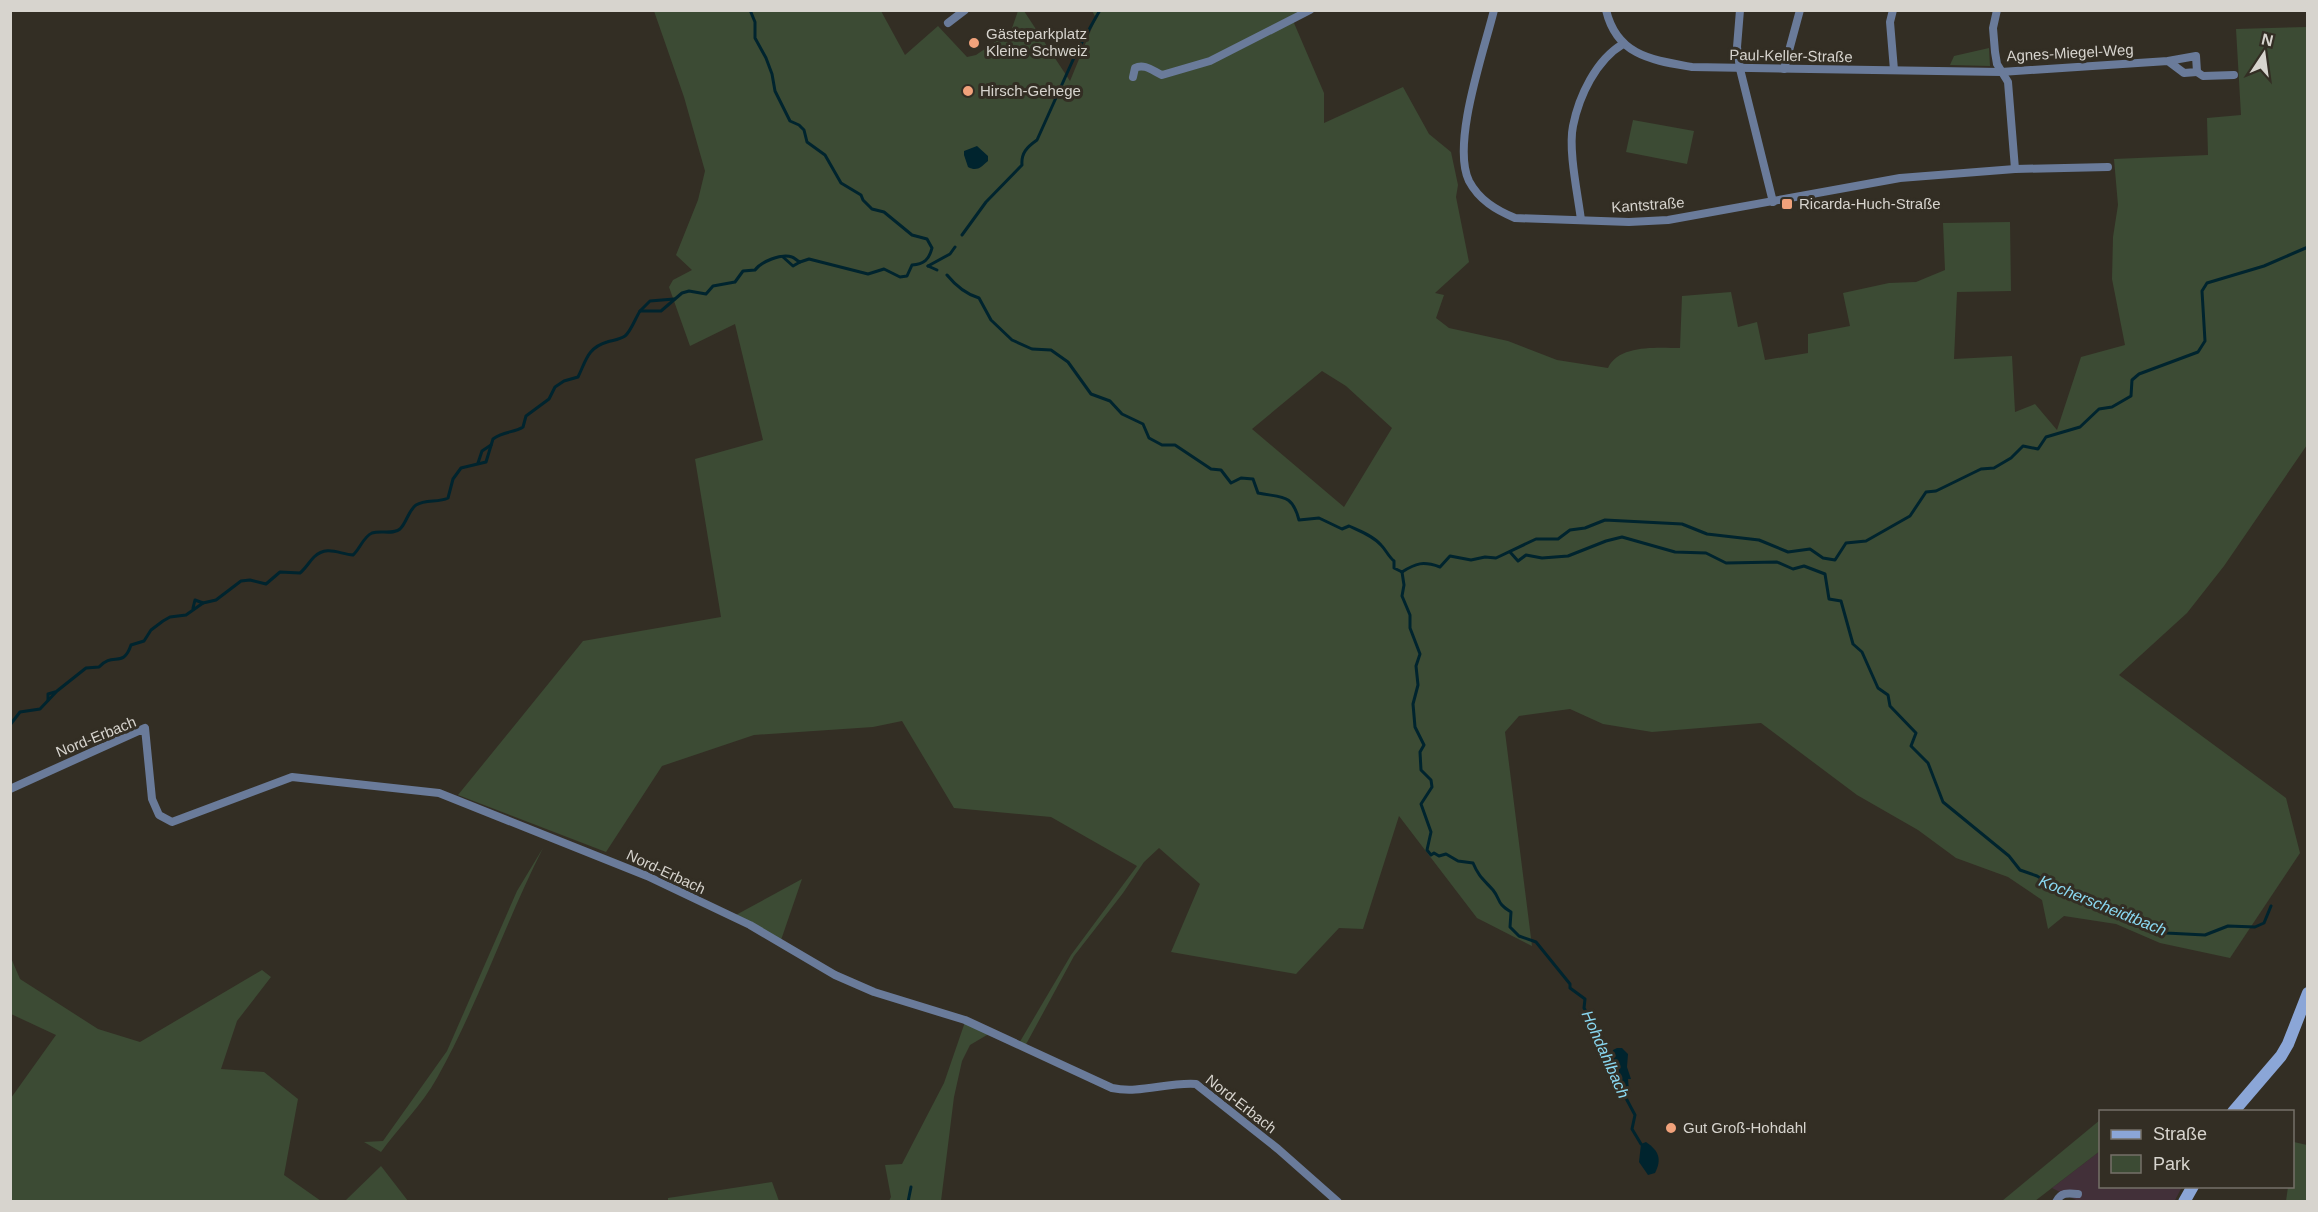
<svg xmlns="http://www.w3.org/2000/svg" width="2318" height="1212" font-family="Arial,sans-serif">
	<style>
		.commercial { fill: #423039 }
		.green { fill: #3c4b34; fill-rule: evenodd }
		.water { fill: #00242e }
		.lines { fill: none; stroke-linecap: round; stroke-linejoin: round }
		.stream { stroke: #00242e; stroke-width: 3 }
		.street { stroke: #6a7b9a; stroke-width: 8 }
		.secondary { stroke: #8ba6d7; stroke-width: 12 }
		.poi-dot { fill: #f1a27b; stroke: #332e24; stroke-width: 2 }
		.labels { text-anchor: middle; stroke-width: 6; stroke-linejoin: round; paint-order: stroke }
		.poi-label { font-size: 15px; fill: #d7d4ce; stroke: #332e24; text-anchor: start }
		.street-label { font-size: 15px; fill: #d7d4ce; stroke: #332e24 }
		.water-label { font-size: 16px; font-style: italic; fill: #8ad8f1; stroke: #332e24 }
	</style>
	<rect width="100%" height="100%" fill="#332e24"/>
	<!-- commercial -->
	<path class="commercial" d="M 2100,1151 L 2100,1186 L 2182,1187 L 2174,1202 L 2078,1201 L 2052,1188 Z"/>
	<!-- green -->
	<g class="green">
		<path d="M 654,11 L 881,11 L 905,55 L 938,26 L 967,57 L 976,55 L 1011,31 L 1018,11 L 1024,11 L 1070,81 L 1096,18 L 1092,11 L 1300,11 L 1291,16 L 1324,93 L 1324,123 L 1403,87 L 1429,134 L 1451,152 L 1458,185 L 1456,197 L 1469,262 L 1435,293 L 1444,295 L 1436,318 L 1449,328 L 1508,341 L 1557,360 L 1608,368 C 1619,344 1658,348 1680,348 L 1682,296 L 1731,292 L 1738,327 L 1757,322 L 1765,360 L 1808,353 L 1808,334 L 1850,326 L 1843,293 L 1889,283 L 1916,282 L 1945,270 L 1943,223 L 2010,222 L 2011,291 L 1957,292 L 1954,359 L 2012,356 L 2015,412 L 2035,404 L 2057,430 L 2081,357 L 2125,345 L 2112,279 L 2113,237 L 2118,205 L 2114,159 L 2208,155 L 2207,118 L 2241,115 L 2236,29 L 2307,27 L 2307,445 L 2224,566 L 2187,613 L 2119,675 L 2286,798 L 2300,853 L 2230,958 L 2160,943 L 2116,924 L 2064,916 L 2048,929 L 2042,900 L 2008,877 L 1956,858 L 1918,830 L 1857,795 L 1761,723 L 1652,732 L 1603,724 L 1570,709 L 1519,716 L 1505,732 L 1532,946 L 1477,918 L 1399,816 L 1363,929 L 1339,928 L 1296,974 L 1171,952 L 1200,884 L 1159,848 L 1144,862 L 1123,893 L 1074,956 L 1024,1048 L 1018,1045 L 1071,955 L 1137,866 L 1051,817 L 954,808 L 902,721 L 873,727 L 754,735 L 662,766 L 606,852 L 458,795 L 583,641 L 721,617 L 695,459 L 763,440 L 735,324 L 690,346 L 669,287 L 673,280 L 692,270 L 676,255 L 698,200 L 705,171 L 684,97 ZM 1322,371 L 1346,386 L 1392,428 L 1344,507 L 1252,429 Z"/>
		<path d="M 1989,48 L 1990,66 L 1950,65 L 1954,56 Z"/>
		<path d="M 1633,120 L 1694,131 L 1687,164 L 1626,152 Z"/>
		<path d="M 543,848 C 505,923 478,1005 437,1078 C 422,1105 399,1127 381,1152 L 364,1142 L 383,1141 L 447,1051 L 517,891 Z"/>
		<path d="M 802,879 L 781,940 L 734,916 Z"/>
		<path d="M 11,958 L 20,979 L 98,1029 L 140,1042 L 262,970 L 271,977 L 237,1021 L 221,1069 L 264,1072 L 298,1099 L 284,1175 L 321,1201 L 11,1201 L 11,1098 L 56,1035 L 11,1014 Z"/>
		<path d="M 965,1022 L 992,1032 L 970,1045 L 962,1061 L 954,1097 L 941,1201 L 889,1201 L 891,1197 L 885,1165 L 902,1164 L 944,1083 Z"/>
		<path d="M 2100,1120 L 2100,1151 L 2035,1201 L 2002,1201 Z"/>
		<path d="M 2294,1142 L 2307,1145 L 2307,1201 L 2286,1201 L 2288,1187 L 2292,1186 Z"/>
		<path d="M 381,1166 L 408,1201 L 345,1201 Z"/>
		<path d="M 772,1182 L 779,1201 L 668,1201 L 668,1198 Z"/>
	</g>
	<!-- water -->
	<g class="water">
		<path d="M 977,146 L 988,156 L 988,161 C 981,167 977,172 968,167 L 964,155 L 964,151 Z"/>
		<path d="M 1617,1048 L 1622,1048 L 1628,1054 L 1627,1067 L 1631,1079 L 1628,1079 L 1629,1090 L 1625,1090 L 1612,1057 L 1613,1050 Z"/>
		<path d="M 1646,1142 C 1659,1151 1662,1159 1655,1173 L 1648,1175 L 1639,1162 L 1641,1144 Z"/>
	</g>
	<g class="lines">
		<!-- stream -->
		<g class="stream">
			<path d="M 962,235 L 986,202 L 1022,165 C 1021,153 1027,147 1037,140 L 1077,51 L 1100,10"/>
			<path d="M 783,257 L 793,266 L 800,262"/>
			<path d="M 928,266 L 950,254 L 955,247"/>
			<path d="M 928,266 L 937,270"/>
			<path d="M 947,275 C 956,286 965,294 979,298 L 991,320 L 1012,340 L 1032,349 L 1051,350 L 1068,362 L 1091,394 L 1110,401 L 1122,414 L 1143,424 L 1149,438 L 1162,445 L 1175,445 L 1211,469 L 1221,470 L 1231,483 L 1241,478 L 1253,479 L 1258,493 C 1282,498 1292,493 1299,520 L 1319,518 L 1342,529 L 1349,526 C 1360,531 1373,536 1381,545 C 1386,550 1388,556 1394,561 L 1394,568 L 1402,572"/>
			<path d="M 640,311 L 650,301 L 674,299"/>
			<path d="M 478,463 L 482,451 L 491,445"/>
			<path d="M 1510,552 L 1518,561 L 1526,555 L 1542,558 L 1568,556 L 1606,541 L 1622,537 L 1675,552 L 1706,553 L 1726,563 L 1777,562 L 1793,569 L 1804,566 L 1825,574 L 1829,599 L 1841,601 L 1853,644 L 1862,652 L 1878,688 L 1888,695 L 1890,706 L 1916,733 L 1911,746 L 1928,763 L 1943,802 L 2009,856 L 2020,870 L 2037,876 L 2067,894 L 2153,924 L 2166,933 L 2205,935 L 2228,926 L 2255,927 L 2264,923 L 2271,906"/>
			<path d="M 1402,572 C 1416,563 1423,561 1440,567 L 1450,556 L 1471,560 L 1485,557 L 1496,558 L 1536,539 L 1558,539 L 1570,530 L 1585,528 L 1605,520 L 1682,524 L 1707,534 L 1759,540 L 1788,552 L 1810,549 L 1823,558 L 1835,560 L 1846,543 L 1866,541 L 1910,516 L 1926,492 L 1936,491 L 1981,469 L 1994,468 L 2011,458 L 2023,446 L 2038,449 L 2046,437 L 2080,427 L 2099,409 L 2112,407 L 2131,396 L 2132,380 L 2139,374 L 2198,352 L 2205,341 L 2202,291 L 2207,283 L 2264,266 L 2308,247"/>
			<path d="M 1402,572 L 1404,585 L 1402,596 L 1410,615 L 1410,628 L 1420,654 L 1416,666 L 1418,685 L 1413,704 L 1415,727 L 1424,745 L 1420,752 L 1421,770 L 1431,780 L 1432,787 L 1421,804 L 1431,832 L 1427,850 L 1431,855 L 1434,853 L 1439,856 L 1446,854 L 1458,861 L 1473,863 C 1479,877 1483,879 1493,890 C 1501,900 1496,903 1511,912 L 1510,927 L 1519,936 L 1536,942 L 1570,984 L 1570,988 L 1585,999 L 1584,1008 L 1605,1043 L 1605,1059 L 1635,1115 L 1632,1129 L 1641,1144"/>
			<path d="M 193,608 L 195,600 L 203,603"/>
			<path d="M 48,700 L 48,694 L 55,692"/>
			<path d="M 10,725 L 20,712 L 40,709 L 57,691 L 86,668 L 99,667 C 113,651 123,669 131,645 L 144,641 L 151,630 L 163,621 L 170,617 L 186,615 L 203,603 L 216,600 L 241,581 L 250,580 L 266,584 L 280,572 L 300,573 C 306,568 309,562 314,557 C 327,545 339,554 353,555 C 360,549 363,537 372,533 C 381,530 393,535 400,529 C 407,522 408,511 416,505 C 426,499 438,503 448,498 L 453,479 L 461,468 L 486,462 L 493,439 C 503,431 514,433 523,427 L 526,416 L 549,399 L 555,387 L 564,381 L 578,377 C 586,361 587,348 607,342 C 613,340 619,340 625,336 C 631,331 635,319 640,311 L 661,311 L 682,293 L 689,291 L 706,294 L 713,286 L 735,282 L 743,271 L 755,270 C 761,262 781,253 792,257 C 795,258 797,261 800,262 L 809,259 L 868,274 L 884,269 L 900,277 L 907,276 L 912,265 C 924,264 929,260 932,248 L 927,239 L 912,235 L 884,212 L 872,209 L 863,200 L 861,195 L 841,183 L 825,155 L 807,142 L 804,130 L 799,125 L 790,121 L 775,91 L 772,74 L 766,58 L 755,38 L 755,22 L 750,10"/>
			<path d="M 908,1202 L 911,1187"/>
		</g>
		<!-- street -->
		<g class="street">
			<path d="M 1494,10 C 1484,51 1451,144 1469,181 C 1479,200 1496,210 1515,218 L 1629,222 L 1668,220 L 1900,178 L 2015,169 L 2108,167"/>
			<path d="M 1606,10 C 1617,56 1652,60 1692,67 L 2001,72 L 2168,61 L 2184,73 L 2197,72 L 2196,56 L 2168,61"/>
			<path d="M 1740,10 L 1737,47 L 1740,69 L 1773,202"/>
			<path d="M 1893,10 L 1890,22 L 1894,70"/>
			<path d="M 1997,10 L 1993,28 L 1995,52 L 1997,64 L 2008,82 L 2015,169"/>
			<path d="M 948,23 L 965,10"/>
			<path d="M 1784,69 L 1800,10"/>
			<path d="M 2197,72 L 2203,76 L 2234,75"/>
			<path d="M 1133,77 L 1135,68 C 1144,63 1153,71 1162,75 L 1210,61 L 1310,10"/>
			<path d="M 1581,220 C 1578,195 1568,150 1573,126 C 1579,96 1596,60 1623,44"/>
			<path d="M 10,789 L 145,728 L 152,799 L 159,815 L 172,822 L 292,777 L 439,793 L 647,876 L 750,925 L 835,975 L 874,992 L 965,1020 L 1112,1088 C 1140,1094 1167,1082 1196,1084 L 1278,1149 L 1338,1202"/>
			<path d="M 2056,1202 C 2061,1192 2068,1193 2078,1194"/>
		</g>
		<!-- secondary -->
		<g class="secondary">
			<path d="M 2233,1112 L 2281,1056 L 2288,1044 L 2308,993"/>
			<path d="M 2184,1202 L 2193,1186"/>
		</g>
	</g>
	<!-- markers -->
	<g class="poi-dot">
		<circle cx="974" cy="43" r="6"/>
		<circle cx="968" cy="91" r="6"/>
		<rect x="1781" y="198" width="12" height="12" rx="3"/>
		<circle cx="1671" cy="1128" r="6"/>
	</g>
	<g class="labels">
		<!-- poi labels -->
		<g class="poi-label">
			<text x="986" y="39">Gästeparkplatz<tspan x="986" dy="17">Kleine Schweiz</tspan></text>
			<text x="980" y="96">Hirsch-Gehege</text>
			<text x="1799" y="209">Ricarda-Huch-Straße</text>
			<text x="1683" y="1133">Gut Groß-Hohdahl</text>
		</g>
		<!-- street labels -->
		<g class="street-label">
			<text transform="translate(2070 53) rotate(-3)" y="5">Agnes-Miegel-Weg</text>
			<text transform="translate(1791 56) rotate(1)" y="5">Paul-Keller-Straße</text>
			<text transform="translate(1648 205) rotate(-4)" y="5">Kantstraße</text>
			<text transform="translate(96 737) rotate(-22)" y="5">Nord-Erbach</text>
			<text transform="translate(666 872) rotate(25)" y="5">Nord-Erbach</text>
			<text transform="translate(1241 1104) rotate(38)" y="5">Nord-Erbach</text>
		</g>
		<!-- water labels -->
		<g class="water-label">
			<text transform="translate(2103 905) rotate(22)" y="6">Kocherscheidtbach</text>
			<text transform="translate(1606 1054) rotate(66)" y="6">Hohdahlbach</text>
		</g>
	</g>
	<!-- border -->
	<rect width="2318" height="1212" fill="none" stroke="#d7d4ce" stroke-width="24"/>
	<!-- legend -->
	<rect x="2099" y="1110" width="195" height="78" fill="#332e24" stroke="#757068" stroke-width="1.5"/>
	<rect x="2111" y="1130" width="30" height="9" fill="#8ba6d7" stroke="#757068" stroke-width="1.5"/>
	<text x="2153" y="1140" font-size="18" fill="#d7d4ce">Straße</text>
	<rect x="2111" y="1155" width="30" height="18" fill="#3c4b34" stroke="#757068" stroke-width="1.5"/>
	<text x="2153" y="1170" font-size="18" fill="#d7d4ce">Park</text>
	<!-- north arrow -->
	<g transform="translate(2264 54) rotate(13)" stroke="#332e24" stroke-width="4.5" paint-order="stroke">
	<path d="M0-4.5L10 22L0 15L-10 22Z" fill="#d7d4ce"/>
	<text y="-9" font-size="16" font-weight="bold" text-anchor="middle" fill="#d7d4ce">N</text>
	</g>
</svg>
